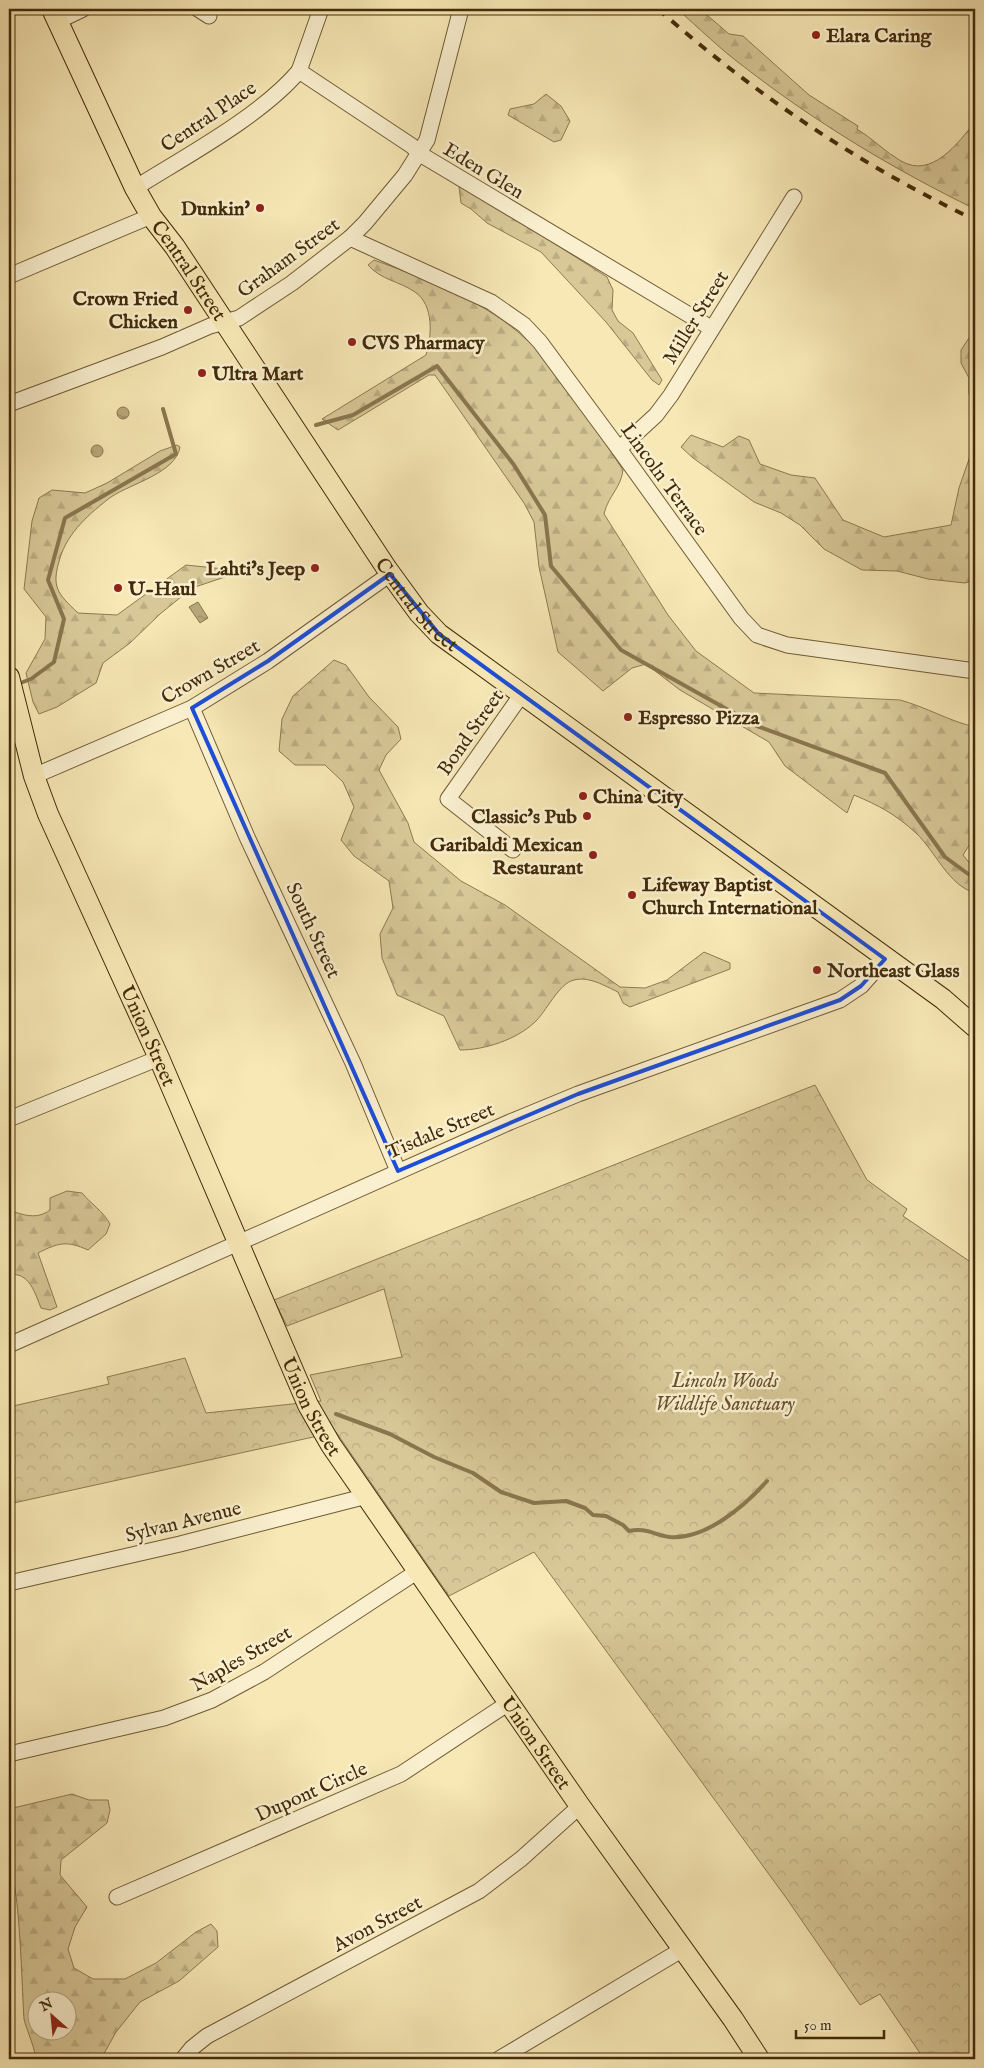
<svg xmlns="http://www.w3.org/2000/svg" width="984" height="2068" font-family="'IM FELL English',serif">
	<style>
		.forest { fill: url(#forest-firs); stroke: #8d7a51; fill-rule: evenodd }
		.park { fill: url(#park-crowns); stroke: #8d7a51 }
		.water { fill: url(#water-ripples); stroke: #89764e }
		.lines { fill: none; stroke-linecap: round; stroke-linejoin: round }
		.stream { stroke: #89764e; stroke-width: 4 }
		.minor-casing { stroke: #6f5a35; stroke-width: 17 }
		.major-casing { stroke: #422b0a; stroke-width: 22 }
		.minor { stroke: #faf0cf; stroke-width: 15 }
		.major { stroke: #f7e8b5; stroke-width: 20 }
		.rail { stroke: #422b0a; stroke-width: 4; stroke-dasharray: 9 9; stroke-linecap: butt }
		.marked { fill: none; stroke: #1d4ed8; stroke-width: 4; stroke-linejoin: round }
		.poi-dot { fill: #8f2418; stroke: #faf0cf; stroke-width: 2 }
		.labels { text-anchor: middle; stroke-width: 5; stroke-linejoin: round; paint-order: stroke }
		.poi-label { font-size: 20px; font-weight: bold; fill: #422b0a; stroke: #faf0cf; text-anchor: start }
		.street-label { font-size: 20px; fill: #422b0a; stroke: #faf0cf }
		.park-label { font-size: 20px; font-style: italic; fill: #68522e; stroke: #faf0cf }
	</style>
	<defs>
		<pattern id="forest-firs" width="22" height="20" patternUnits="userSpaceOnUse" patternTransform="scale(1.25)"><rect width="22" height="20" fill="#d8c898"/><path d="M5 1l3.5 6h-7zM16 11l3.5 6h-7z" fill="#bbac82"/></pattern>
		<pattern id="park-crowns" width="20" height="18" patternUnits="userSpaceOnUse" patternTransform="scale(1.25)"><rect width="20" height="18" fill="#d8c898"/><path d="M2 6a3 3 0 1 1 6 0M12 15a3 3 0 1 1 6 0" fill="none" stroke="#bbac82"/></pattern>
		<pattern id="water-ripples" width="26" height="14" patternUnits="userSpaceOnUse" patternTransform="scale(1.25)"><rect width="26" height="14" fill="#b9a87b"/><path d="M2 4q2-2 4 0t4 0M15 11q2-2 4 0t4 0" fill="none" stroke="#988963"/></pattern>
	</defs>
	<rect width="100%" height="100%" fill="#f7e8b5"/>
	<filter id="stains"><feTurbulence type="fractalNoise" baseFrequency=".004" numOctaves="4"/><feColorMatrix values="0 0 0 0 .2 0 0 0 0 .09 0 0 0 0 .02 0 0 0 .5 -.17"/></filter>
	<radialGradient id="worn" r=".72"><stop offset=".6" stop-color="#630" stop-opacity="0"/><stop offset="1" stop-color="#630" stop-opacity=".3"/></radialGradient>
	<!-- forest -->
	<g class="forest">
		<path d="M 677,9 L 700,9 L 729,34 L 743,36 L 809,95 L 858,126 L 857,129 C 872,138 885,152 901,161 C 932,179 958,143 975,122 L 975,209 C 893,169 815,122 743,66 C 720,49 699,28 677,9 Z"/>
		<path d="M 546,94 L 561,106 L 570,121 L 561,140 L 554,142 L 508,115 L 510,109 L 534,104 Z"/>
		<path d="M 459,187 L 472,191 L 607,277 L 613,290 L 612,310 L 618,321 L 633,333 L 662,380 L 659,385 L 652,380 L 606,322 L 541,252 L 487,223 L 471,209 L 461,203 Z"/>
		<path d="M 374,260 C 427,279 486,301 528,341 C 567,376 594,427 623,470 C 621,488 608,496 604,514 L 668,615 L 696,651 L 754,693 L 900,700 C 926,707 949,721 975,727 L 975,792 L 970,796 L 975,818 L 975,836 L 963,855 L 975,870 L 975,893 C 948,885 936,852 916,833 C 895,814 880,806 854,795 L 847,813 L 785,766 L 769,742 L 680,690 L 646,664 L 632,668 L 603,691 L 558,652 L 539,567 L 534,522 L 524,503 L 435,375 L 429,375 L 338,430 L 322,419 L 426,355 C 432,336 434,305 415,292 C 399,281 381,280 368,265 Z"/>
		<path d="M 973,332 L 975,332 L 975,401 L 969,394 L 969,378 L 961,363 L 961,350 Z"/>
		<path d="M 691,435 L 723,447 L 739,436 L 749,440 L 760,464 L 791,475 L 815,478 L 843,520 L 884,537 L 951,525 L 959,488 L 975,442 L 975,580 L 965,583 L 928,579 L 897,571 L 862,570 L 824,549 L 800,525 L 781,513 L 754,502 L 693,458 L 681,447 Z"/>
		<path d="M 177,445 L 180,447 C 176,473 130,484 111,497 C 90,513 68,532 60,558 C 51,587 57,593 78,613 L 117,615 L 186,565 L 224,569 L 225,577 L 192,588 L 160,614 L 130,643 L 103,663 L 96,683 L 57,707 L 39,714 L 33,702 L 26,673 L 45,639 L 46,617 L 24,589 L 32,521 L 39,498 L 52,490 L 85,493 L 107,483 L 160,451 Z"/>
		<path d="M 334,660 L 346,665 L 369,697 L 398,727 L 401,739 L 386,755 L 379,770 L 408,823 L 414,842 L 461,881 L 505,905 L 620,987 L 645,988 L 667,980 L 704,952 L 730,963 L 730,969 L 630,1007 L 623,1003 L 618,992 C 605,986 589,976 574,980 C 559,983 546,1012 535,1022 C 516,1040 484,1050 460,1050 L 444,1016 L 397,995 L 382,958 L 380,934 L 393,908 L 389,881 L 354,856 L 341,840 L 354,807 L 343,782 L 325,765 L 295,765 L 279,751 L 282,719 L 293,696 Z"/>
		<path d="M 67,1191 L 82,1193 C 91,1204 103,1211 110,1224 L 106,1234 L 88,1250 C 66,1240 58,1243 38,1253 L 57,1307 L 50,1310 L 41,1308 C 35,1293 29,1271 9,1275 L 9,1210 C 23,1215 37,1220 50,1210 L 50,1198 Z"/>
		<path d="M 72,1794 L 89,1800 L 108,1800 L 110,1810 L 107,1823 L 61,1860 L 60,1875 L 87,1907 L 75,1927 L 68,1949 L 74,1968 L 93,1979 L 125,1979 L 156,1963 L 196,1932 L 211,1924 L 217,1931 L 218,1947 L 179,1981 L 140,2002 L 116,2032 L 101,2059 L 35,2059 C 37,2052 26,2029 24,2019 C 22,1993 20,1882 9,1867 L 9,1809 ZM 38,2000 L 68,2000 L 68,2030 L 38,2030 Z"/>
	</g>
	<!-- park -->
	<path class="park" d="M 815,1085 L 867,1180 L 907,1209 L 903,1216 L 975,1265 L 975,2059 L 924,2059 L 880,1994 L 860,2005 L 787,1899 L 534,1552 L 449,1596 L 336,1432 L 9,1504 L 9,1407 L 109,1384 L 107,1377 L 185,1358 L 206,1413 L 321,1401 L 310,1375 L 402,1357 L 384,1289 L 287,1326 L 274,1300 Z"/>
	<!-- water -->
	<g class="water">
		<circle cx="123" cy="413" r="6"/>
		<circle cx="97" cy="451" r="6"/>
		<path d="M 198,602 L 208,618 L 200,623 L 189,607 Z"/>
	</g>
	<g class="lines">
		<!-- stream -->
		<g class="stream">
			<path d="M 316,425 L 353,415 L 437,366 L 514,465 L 545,515 L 551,566 L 621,650 L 757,726 L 885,773 L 945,857 L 975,879"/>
			<path d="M 23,682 L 31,679 L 54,662 L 64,619 L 48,580 L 65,518 L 176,454 L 163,409"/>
			<path d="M 336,1414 L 390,1434 L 434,1457 L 473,1473 L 501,1492 L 534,1503 L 566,1501 L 585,1508 L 593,1515 L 606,1516 L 623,1525 L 629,1531 C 646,1527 654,1535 670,1537 C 705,1540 745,1506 767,1481"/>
		</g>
		<defs>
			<g id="minor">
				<path d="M 198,9 L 209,16"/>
				<path d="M 321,9 L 299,71 L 412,146 L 420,154 L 711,328"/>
				<path d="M 58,21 L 83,9"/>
				<path d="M 135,188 C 186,156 261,116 299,71"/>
				<path d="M 350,238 L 491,302 L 524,325 L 540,342 L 619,449 L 741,618 L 757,635 L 787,645 L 975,671"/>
				<path d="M 9,276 L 151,216"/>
				<path d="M 9,404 L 162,347 L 210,326 L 239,318 L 292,283 L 350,238 L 365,223 L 405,175 L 427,140 L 461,9"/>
				<path d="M 619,449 L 656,415 L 671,395 L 794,197"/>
				<path d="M 192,708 L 247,837 L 353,1063 L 398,1171"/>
				<path d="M 34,776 L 192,708 L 268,661 L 390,574"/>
				<path d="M 513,850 L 448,799 L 522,694"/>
				<path d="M 9,1119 L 159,1058"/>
				<path d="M 9,1345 L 510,1122 L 578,1094 L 840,1000 L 861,986 L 885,959"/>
				<path d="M 9,1583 L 180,1544 L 367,1496"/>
				<path d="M 9,1754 L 164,1718 L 212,1700 L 264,1672 L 418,1571"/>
				<path d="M 117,1897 L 401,1774 L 510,1702"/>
				<path d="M 183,2059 L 192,2048 L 207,2036 L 479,1891 L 521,1859 L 580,1806"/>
				<path d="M 499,2059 L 683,1949"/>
			</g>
			<g id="major">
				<path id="s1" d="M 52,9 L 135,188 L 151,216 L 175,247 L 387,569 L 419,613 L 439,634 L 943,999 L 975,1027"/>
				<path id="s2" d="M 9,677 L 34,776 L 48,814 L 159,1058 L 308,1405 L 331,1445 L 580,1806 L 733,2019 L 759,2059"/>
			</g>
		</defs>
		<!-- minor casing -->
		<use href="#minor" class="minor-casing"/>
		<!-- major casing -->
		<use href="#major" class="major-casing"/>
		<!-- minor -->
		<use href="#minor" class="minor"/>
		<!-- major -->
		<use href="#major" class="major"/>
		<!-- rail -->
		<path class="rail" d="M 658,9 C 757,96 857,163 975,220"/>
	</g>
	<!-- marked area -->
	<path class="marked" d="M 390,574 L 439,634 L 885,959 L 861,986 L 840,1000 L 578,1094 L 398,1171 L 192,708 L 268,661 Z"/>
	<!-- markers -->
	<g class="poi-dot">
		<circle cx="816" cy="35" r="5"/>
		<circle cx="260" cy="208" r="5"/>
		<circle cx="188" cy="310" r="5"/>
		<circle cx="352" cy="342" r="5"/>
		<circle cx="202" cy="373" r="5"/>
		<circle cx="315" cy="568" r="5"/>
		<circle cx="118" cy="588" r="5"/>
		<circle cx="628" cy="717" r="5"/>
		<circle cx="583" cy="796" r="5"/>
		<circle cx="587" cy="816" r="5"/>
		<circle cx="593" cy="855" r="5"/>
		<circle cx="632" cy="895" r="5"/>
		<circle cx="817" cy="970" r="5"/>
	</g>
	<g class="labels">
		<!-- poi labels -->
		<g class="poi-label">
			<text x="826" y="42">Elara Caring</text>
			<text x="250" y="215" text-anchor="end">Dunkin'</text>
			<text x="178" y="305" text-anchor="end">Crown Fried<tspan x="178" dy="23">Chicken</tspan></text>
			<text x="362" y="349">CVS Pharmacy</text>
			<text x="212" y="380">Ultra Mart</text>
			<text x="305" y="575" text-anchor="end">Lahti's Jeep</text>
			<text x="128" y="595">U-Haul</text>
			<text x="638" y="724">Espresso Pizza</text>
			<text x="593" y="803">China City</text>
			<text x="577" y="823" text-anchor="end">Classic's Pub</text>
			<text x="583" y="851" text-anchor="end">Garibaldi Mexican<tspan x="583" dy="23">Restaurant</tspan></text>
			<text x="642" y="891">Lifeway Baptist<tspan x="642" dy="23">Church International</tspan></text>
			<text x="827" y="977">Northeast Glass</text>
		</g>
		<!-- street labels -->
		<g class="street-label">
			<text transform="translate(208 116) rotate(-34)" y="7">Central Place</text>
			<text transform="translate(484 170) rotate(31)" y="7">Eden Glen</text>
			<text transform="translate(288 257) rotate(-36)" y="7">Graham Street</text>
			<text dy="7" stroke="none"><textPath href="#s1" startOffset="296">Central Street</textPath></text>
			<text transform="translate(695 317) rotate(-58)" y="7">Miller Street</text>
			<text transform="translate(665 479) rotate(54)" y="7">Lincoln Terrace</text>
			<text dy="7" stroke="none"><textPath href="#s1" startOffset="701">Central Street</textPath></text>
			<text transform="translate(210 671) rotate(-30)" y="7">Crown Street</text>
			<text transform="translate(470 732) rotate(-55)" y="7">Bond Street</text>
			<text transform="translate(314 930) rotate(65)" y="7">South Street</text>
			<text dy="7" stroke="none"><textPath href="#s2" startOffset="386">Union Street</textPath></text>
			<text transform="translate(440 1130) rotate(-23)" y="7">Tisdale Street</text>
			<text dy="7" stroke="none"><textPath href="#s2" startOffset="791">Union Street</textPath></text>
			<text transform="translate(183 1521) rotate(-14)" y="7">Sylvan Avenue</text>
			<text transform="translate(241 1658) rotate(-30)" y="7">Naples Street</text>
			<text dy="7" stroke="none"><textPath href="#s2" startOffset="1196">Union Street</textPath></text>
			<text transform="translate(311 1791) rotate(-24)" y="7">Dupont Circle</text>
			<text transform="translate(377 1923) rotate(-28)" y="7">Avon Street</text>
		</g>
		<!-- park labels -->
		<g class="park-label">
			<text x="725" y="1387">Lincoln Woods<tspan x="725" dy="23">Wildlife Sanctuary</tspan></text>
		</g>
	</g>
	<!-- margin -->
	<rect width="984" height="2068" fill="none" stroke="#f7e8b5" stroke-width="30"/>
	<rect x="10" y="10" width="964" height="2048" fill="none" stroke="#422b0a" stroke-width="2.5"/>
	<rect x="15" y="15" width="954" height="2038" fill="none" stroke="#422b0a"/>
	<!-- north arrow -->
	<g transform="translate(52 2016) rotate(333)"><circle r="24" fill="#faf0cf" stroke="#b0a180"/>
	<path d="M0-4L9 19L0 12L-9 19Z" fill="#8f2418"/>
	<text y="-8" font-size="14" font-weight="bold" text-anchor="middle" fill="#422b0a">N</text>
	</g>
	<!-- scale -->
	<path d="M796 2030v8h88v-8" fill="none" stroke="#422b0a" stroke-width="2.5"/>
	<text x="804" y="2030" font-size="15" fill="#422b0a" stroke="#faf0cf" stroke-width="4" paint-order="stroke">50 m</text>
	<rect width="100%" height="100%" filter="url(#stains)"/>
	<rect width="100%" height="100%" fill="url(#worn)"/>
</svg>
